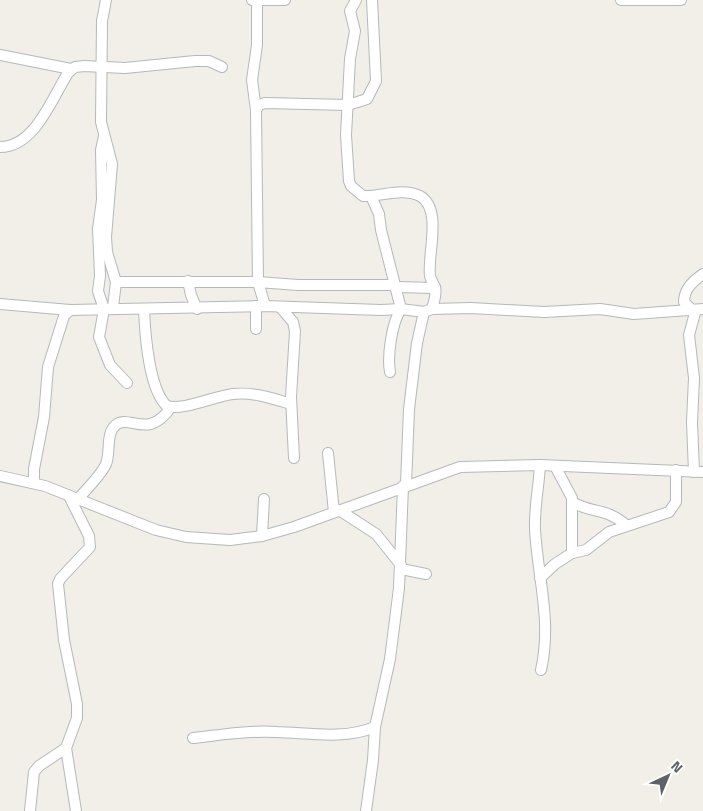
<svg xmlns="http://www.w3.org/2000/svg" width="703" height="811" font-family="'Titillium Web',sans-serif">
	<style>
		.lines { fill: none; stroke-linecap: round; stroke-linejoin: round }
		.minor-casing { stroke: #b5b8bc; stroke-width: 12 }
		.minor { stroke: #fff; stroke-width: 10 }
	</style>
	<rect width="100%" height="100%" fill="#f1efe8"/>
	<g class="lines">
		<defs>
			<g id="minor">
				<path d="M 106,0 L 102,21 L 101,122 L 112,164 L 106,237 L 107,252 L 116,282 L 113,307"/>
				<path d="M 252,0 L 285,0"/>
				<path d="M 356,0 L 350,11 L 355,31 L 350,59 L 346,135 L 349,181 L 351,186 L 363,196 C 382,197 401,187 420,196 C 443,209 427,255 430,276 C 431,280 433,283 435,287 C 437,293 434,302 432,309"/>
				<path d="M 621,0 L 681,0"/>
				<path d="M 0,55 L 71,69"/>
				<path d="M 256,110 L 252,80 L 257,45 L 257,1"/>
				<path d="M 104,136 L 101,150 L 102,200 L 98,229 L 100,276 L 98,291 L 104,309 L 99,337 L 110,365 L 127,383"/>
				<path d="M 0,147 C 35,147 52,98 68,73 L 75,67 L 84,66 L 125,68 L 195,61 L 209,61 L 222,67"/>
				<path d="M 371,196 L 379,214 L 381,230 L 401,309 C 392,322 387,356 390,372"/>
				<path d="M 188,281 L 191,295 L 197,309"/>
				<path d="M 116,282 L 258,282 L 298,285 L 394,285"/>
				<path d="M 397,287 L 435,288"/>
				<path d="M 0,304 L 70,310 L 265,306 L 381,310 L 401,309 L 424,312 L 432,309 L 471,308 L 544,312 L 600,309 L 634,314 L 703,309"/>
				<path d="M 265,306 L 258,282 L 256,110 L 259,105 L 265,103 L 348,105 L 367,99 L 376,81 L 372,0"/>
				<path d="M 281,308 L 293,322 L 295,331 L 291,397 L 294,458"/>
				<path d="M 144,309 C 145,333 149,390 167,406 C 182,411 215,396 233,394 C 254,392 271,398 291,404"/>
				<path d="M 256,329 L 256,306"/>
				<path d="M 328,453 L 334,512"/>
				<path d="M 540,465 C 539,486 534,508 535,530 C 538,579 552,621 541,670"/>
				<path d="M 555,466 L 572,498 L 572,553"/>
				<path d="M 694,472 L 692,422 L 694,378 L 689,335 L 695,313 L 684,302 C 684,289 693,281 703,274"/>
				<path d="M 0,476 L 45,486 L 156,530 L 186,537 L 230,540 L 262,536 L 294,527 L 460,467 L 540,465 L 703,472"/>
				<path d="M 34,483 L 34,469 L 44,417 L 48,367 L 64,316 L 70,310"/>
				<path d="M 406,485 L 409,409 L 417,343 L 424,312"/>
				<path d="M 77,500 C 85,491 102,474 106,464 C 111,452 105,432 117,424 C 130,415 149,440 171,407"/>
				<path d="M 572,502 C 593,514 605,507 626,525"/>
				<path d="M 339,510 L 376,534 L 401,565"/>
				<path d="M 262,536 L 264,499"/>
				<path d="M 401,569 L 426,574"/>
				<path d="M 540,578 L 555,564 L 572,553 L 586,550 L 609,532 L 669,512 L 676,502 L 676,470"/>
				<path d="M 193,738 C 220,735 249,730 277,732 C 310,733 343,740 375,727"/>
				<path d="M 66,748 L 76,811"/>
				<path d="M 30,811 L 34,772 L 39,766 L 66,748 L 77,718 L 77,704 L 64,640 L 58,584 L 60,579 L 90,547 L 89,536 L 69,496"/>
				<path d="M 366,811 L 373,760 L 375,727 L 390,659 L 399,588 L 403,486"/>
			</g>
		</defs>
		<!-- minor casing -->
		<use href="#minor" class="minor-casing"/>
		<!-- minor -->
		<use href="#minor" class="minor"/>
	</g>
	<!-- north arrow -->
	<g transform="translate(668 776) rotate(44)" stroke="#ffffff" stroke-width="4" paint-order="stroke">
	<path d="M0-4L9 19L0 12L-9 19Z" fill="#5f6368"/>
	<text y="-8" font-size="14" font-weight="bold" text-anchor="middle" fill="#5f6368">N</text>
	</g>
</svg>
